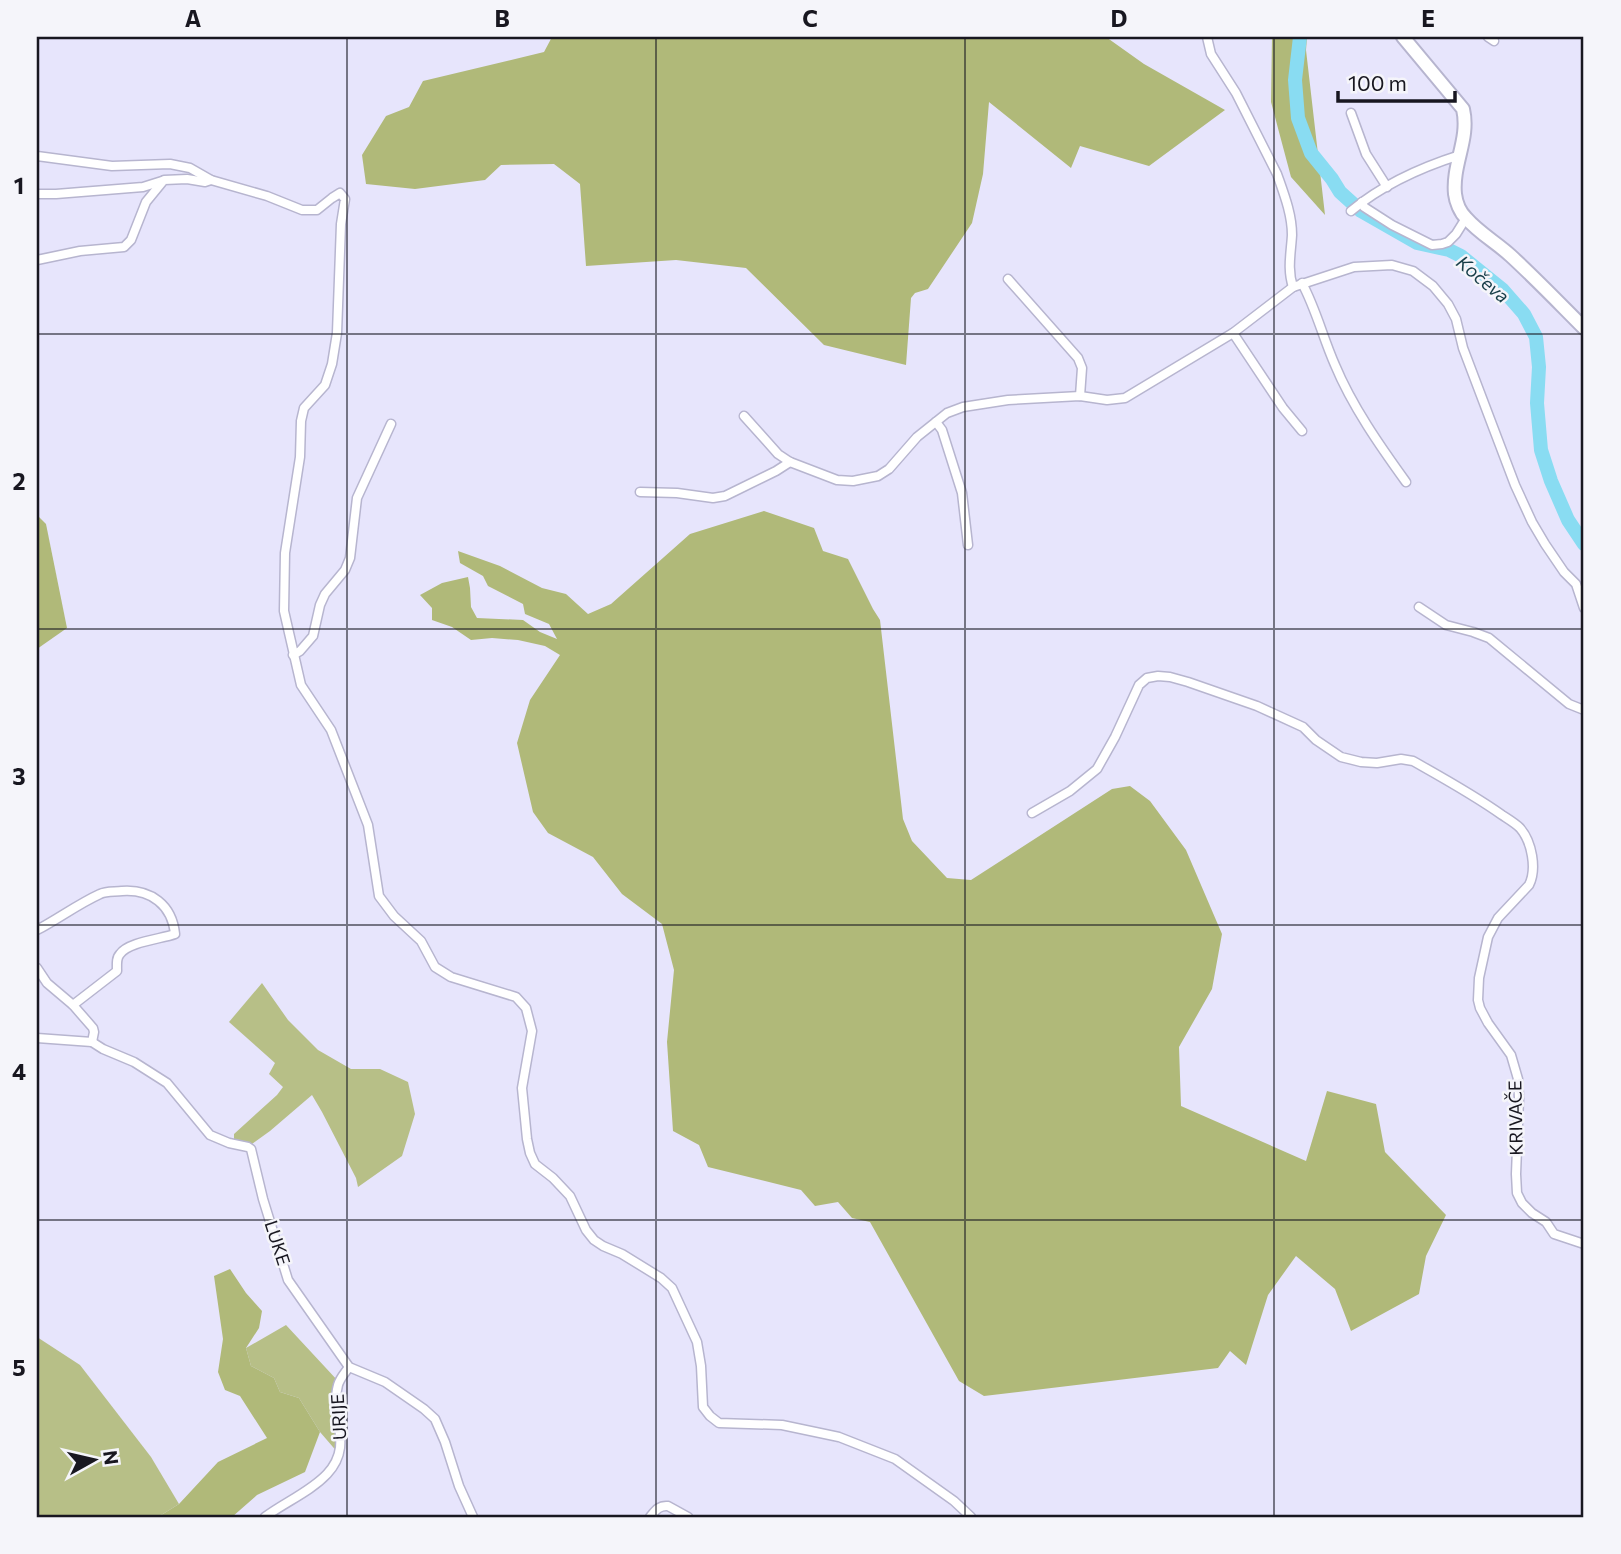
<svg xmlns="http://www.w3.org/2000/svg" width="1621" height="1554" font-family="Commissioner,sans-serif">
	<style>
		.green { fill: #b7bf87 }
		.forest { fill: #b0b979 }
		.lines { fill: none; stroke-linecap: round; stroke-linejoin: round }
		.river { stroke: #89dcf2; stroke-width: 14 }
		.street-casing { stroke: #b7b5cf; stroke-width: 11 }
		.secondary-casing { stroke: #b7b5cf; stroke-width: 16 }
		.street { stroke: #fff; stroke-width: 8 }
		.secondary { stroke: #fff; stroke-width: 12 }
		.grid { fill: none; stroke: #181720; stroke-width: 2; stroke-opacity: 0.55 }
		.labels { text-anchor: middle; stroke-width: 5; stroke-linejoin: round; paint-order: stroke }
		.street-label { font-size: 18px; fill: #181720; stroke: #f5f5fa }
		.water-label { font-size: 19px; font-style: italic; fill: #173e48; stroke: #f5f5fa }
		.neatline { fill: none; stroke: #181720; stroke-width: 2.5 }
		.grid-label { font-size: 23px; text-anchor: middle; font-weight: bold; fill: #181720 }
	</style>
	<rect width="100%" height="100%" fill="#e7e5fc"/>
	<!-- green -->
	<g class="green">
		<path d="M 262,983 L 288,1020 L 318,1050 L 351,1069 L 380,1069 L 408,1082 L 415,1114 L 402,1156 L 358,1187 L 356,1178 L 322,1112 L 312,1095 L 270,1131 L 252,1144 L 234,1140 L 234,1134 L 277,1095 L 283,1087 L 269,1074 L 275,1063 L 229,1022 Z"/>
		<path d="M 286,1325 L 338,1381 L 339,1454 L 320,1432 L 299,1398 L 280,1392 L 274,1378 L 251,1366 L 246,1348 Z"/>
		<path d="M 37,1337 L 80,1365 L 151,1457 L 179,1504 L 158,1517 L 37,1517 Z"/>
	</g>
	<!-- forest -->
	<g class="forest">
		<path d="M 552,37 L 1106,37 L 1144,64 L 1225,110 L 1149,166 L 1080,146 L 1071,168 L 989,102 L 983,174 L 972,223 L 928,289 L 915,293 L 911,298 L 906,365 L 824,345 L 746,268 L 676,260 L 586,266 L 580,184 L 554,164 L 501,165 L 485,180 L 415,189 L 366,184 L 362,155 L 386,116 L 409,107 L 423,81 L 544,52 Z"/>
		<path d="M 1272,37 L 1307,37 L 1306,50 L 1325,215 L 1291,177 L 1271,102 Z"/>
		<path d="M 764,511 L 814,528 L 823,551 L 848,559 L 873,609 L 880,620 L 903,819 L 912,841 L 947,878 L 971,880 L 1112,789 L 1130,786 L 1150,801 L 1186,850 L 1222,934 L 1212,989 L 1179,1047 L 1181,1106 L 1306,1161 L 1327,1091 L 1376,1104 L 1385,1152 L 1446,1215 L 1426,1256 L 1419,1294 L 1351,1331 L 1335,1289 L 1296,1256 L 1268,1295 L 1246,1365 L 1230,1351 L 1218,1368 L 984,1396 L 959,1381 L 870,1222 L 852,1218 L 838,1202 L 815,1206 L 801,1190 L 708,1167 L 699,1145 L 673,1131 L 667,1042 L 674,970 L 662,924 L 622,894 L 593,857 L 548,833 L 533,812 L 517,743 L 530,700 L 560,655 L 545,646 L 518,640 L 492,638 L 471,640 L 452,627 L 432,620 L 432,608 L 420,595 L 442,583 L 468,577 L 470,588 L 471,607 L 477,618 L 523,620 L 540,632 L 557,639 L 549,624 L 525,614 L 523,604 L 488,586 L 483,576 L 460,563 L 458,551 L 500,566 L 542,588 L 566,594 L 588,614 L 611,604 L 690,534 Z"/>
		<path d="M 37,515 L 46,524 L 67,628 L 37,649 Z"/>
		<path d="M 230,1269 L 246,1293 L 262,1311 L 259,1328 L 246,1348 L 251,1366 L 274,1378 L 280,1392 L 299,1398 L 320,1432 L 305,1472 L 257,1495 L 232,1517 L 158,1517 L 179,1504 L 218,1462 L 267,1438 L 240,1396 L 225,1390 L 218,1372 L 223,1339 L 214,1276 Z"/>
	</g>
	<g class="lines">
		<!-- river -->
		<path class="river" d="M 1300,37 L 1295,80 L 1298,118 L 1311,153 L 1332,179 L 1340,192 L 1361,211 L 1417,243 L 1449,250 L 1461,256 L 1503,290 L 1524,314 L 1536,337 L 1539,367 L 1537,403 L 1541,450 L 1551,481 L 1568,520 L 1584,544"/>
		<defs>
			<g id="street">
				<path d="M 1207,37 L 1211,54 L 1236,93 L 1277,174 C 1284,194 1292,214 1292,235 C 1291,253 1287,269 1293,287"/>
				<path d="M 1488,37 L 1494,41"/>
				<path d="M 1351,113 L 1366,154 L 1387,187"/>
				<path d="M 37,156 L 112,166 L 170,164 L 190,168 L 211,180 L 267,196 L 302,210 L 317,210 L 332,198 L 340,193 L 345,199 L 341,224 L 337,333 L 332,364 L 325,385 L 304,408 L 301,421 L 300,457 L 285,553 L 284,611 L 301,685 L 331,730 L 368,825 L 379,896 L 394,916 L 421,941 L 435,967 L 451,977 L 516,997 L 526,1008 L 532,1031 L 522,1088 L 527,1139 L 530,1153 L 535,1164 L 553,1178 L 570,1196 L 586,1230 L 594,1240 L 603,1246 L 622,1254 L 661,1278 L 672,1288 L 697,1342 L 701,1366 L 703,1407 L 710,1416 L 719,1423 L 782,1425 L 839,1437 L 895,1459 L 954,1501 L 971,1517"/>
				<path d="M 37,194 L 56,194 L 143,187 L 162,181"/>
				<path d="M 1362,202 L 1364,207 L 1392,225 L 1432,245 L 1442,244 L 1448,242 L 1456,234 L 1466,218"/>
				<path d="M 1351,211 C 1382,185 1422,167 1460,155"/>
				<path d="M 37,260 L 80,251 L 124,247 L 131,240 L 146,202 L 164,180 L 187,179 L 205,182 L 211,180"/>
				<path d="M 1008,279 L 1078,358 L 1082,368 L 1080,396"/>
				<path d="M 1302,283 C 1316,309 1323,338 1335,365 C 1352,406 1380,446 1406,482"/>
				<path d="M 1233,333 L 1283,408 L 1302,431"/>
				<path d="M 744,416 L 778,454 L 790,462 L 837,480 L 853,481 L 878,476 L 889,469 L 917,437 L 947,413 L 963,407 L 1008,400 L 1080,396 L 1107,400 L 1125,398 L 1233,333 L 1293,287 L 1354,267 L 1392,265 L 1413,271 L 1433,286 L 1448,304 L 1456,319 L 1463,348 L 1515,485 L 1532,522 L 1545,544 L 1564,572 L 1576,584 L 1584,608"/>
				<path d="M 936,422 L 942,430 L 962,493 L 968,545"/>
				<path d="M 640,492 L 677,493 L 713,498 L 725,496 L 776,471 L 790,462"/>
				<path d="M 1419,607 L 1446,625 L 1473,632 L 1489,638 L 1569,704 L 1584,710"/>
				<path d="M 293,655 L 300,651 L 313,636 L 320,605 L 325,594 L 345,570 L 350,558 L 357,498 L 391,424"/>
				<path d="M 1032,813 L 1070,791 L 1097,769 L 1115,737 L 1139,685 L 1147,678 L 1158,676 L 1170,677 L 1188,682 L 1257,706 L 1303,727 L 1316,740 L 1341,757 L 1361,762 L 1377,763 L 1401,759 L 1413,761 C 1443,778 1474,795 1502,815 C 1508,819 1515,823 1520,828 C 1532,842 1537,869 1529,885 L 1498,918 L 1488,937 L 1479,978 L 1478,1000 L 1480,1008 L 1488,1023 L 1511,1055 L 1518,1079 L 1519,1098 L 1516,1174 L 1517,1193 L 1522,1203 L 1532,1213 L 1546,1222 L 1554,1234 L 1584,1244"/>
				<path d="M 37,930 C 58,919 78,904 100,894 C 106,891 115,892 122,891 C 151,889 172,905 175,934 C 161,939 128,942 120,954 C 116,958 117,965 117,971 L 73,1005"/>
				<path d="M 37,968 L 47,983 L 73,1005 L 93,1028 L 94,1032 L 92,1042"/>
				<path d="M 37,1038 L 92,1042 L 103,1049 L 134,1062 L 167,1083 L 210,1135 L 229,1143 L 248,1147 L 251,1149 L 263,1199 L 288,1280 L 349,1367 L 385,1382 L 424,1409 L 435,1419 L 445,1442 L 459,1486 L 473,1517"/>
				<path d="M 265,1517 C 285,1502 310,1492 327,1474 C 355,1444 329,1417 338,1385 C 340,1378 345,1373 349,1367"/>
				<path d="M 650,1517 C 655,1511 659,1505 668,1506 L 688,1517"/>
			</g>
			<path id="secondary" d="M 1403,37 L 1463,109 C 1470,139 1452,164 1455,194 C 1456,202 1460,212 1466,218 C 1479,233 1497,243 1511,256 C 1536,279 1560,304 1584,328"/>
		</defs>
		<!-- street casing -->
		<use href="#street" class="street-casing"/>
		<!-- secondary casing -->
		<use href="#secondary" class="secondary-casing"/>
		<!-- street -->
		<use href="#street" class="street"/>
		<!-- secondary -->
		<use href="#secondary" class="secondary"/>
	</g>
	<!-- grid -->
	<path class="grid" d="M 347,37 L 347,1517M 656,37 L 656,1517M 965,37 L 965,1517M 1274,37 L 1274,1517M 37,334 L 1584,334M 37,629 L 1584,629M 37,925 L 1584,925M 37,1220 L 1584,1220"/>
	<g class="labels">
		<!-- street labels -->
		<g class="street-label">
			<text transform="translate(1516 1118) rotate(-91)" y="6">KRIVAČE</text>
			<text transform="translate(277 1243) rotate(72)" y="6">LUKE</text>
			<text transform="translate(339 1417) rotate(-93)" y="6">URIJE</text>
		</g>
		<!-- water labels -->
		<g class="water-label">
			<text transform="translate(1483 279) rotate(40)" y="7">Kočeva</text>
		</g>
	</g>
	<!-- border -->
	<rect width="1621" height="1554" fill="none" stroke="#f5f5fa" stroke-width="77"/>
	<!-- north arrow -->
	<g transform="translate(94 1460) rotate(82)" stroke="#f5f5fa" stroke-width="5" paint-order="stroke">
	<path d="M0-5L12 26L0 18L-12 26Z" fill="#181720"/>
	<text y="-10" font-size="19" font-weight="bold" text-anchor="middle" fill="#181720">N</text>
	</g>
	<!-- scale -->
	<path d="M1338 91v10h117v-10" fill="none" stroke="#181720" stroke-width="3.5"/>
	<text x="1348" y="91" font-size="21" fill="#181720" stroke="#f5f5fa" stroke-width="5" paint-order="stroke">100 m</text>
	<rect x="38" y="38" width="1544" height="1478" class="neatline"/>
	<g class="grid-label">
		<text x="193" y="27">A</text>
		<text x="502" y="27">B</text>
		<text x="810" y="27">C</text>
		<text x="1119" y="27">D</text>
		<text x="1428" y="27">E</text>
		<text x="19" y="194">1</text>
		<text x="19" y="490">2</text>
		<text x="19" y="785">3</text>
		<text x="19" y="1080">4</text>
		<text x="19" y="1376">5</text>
	</g>
</svg>
